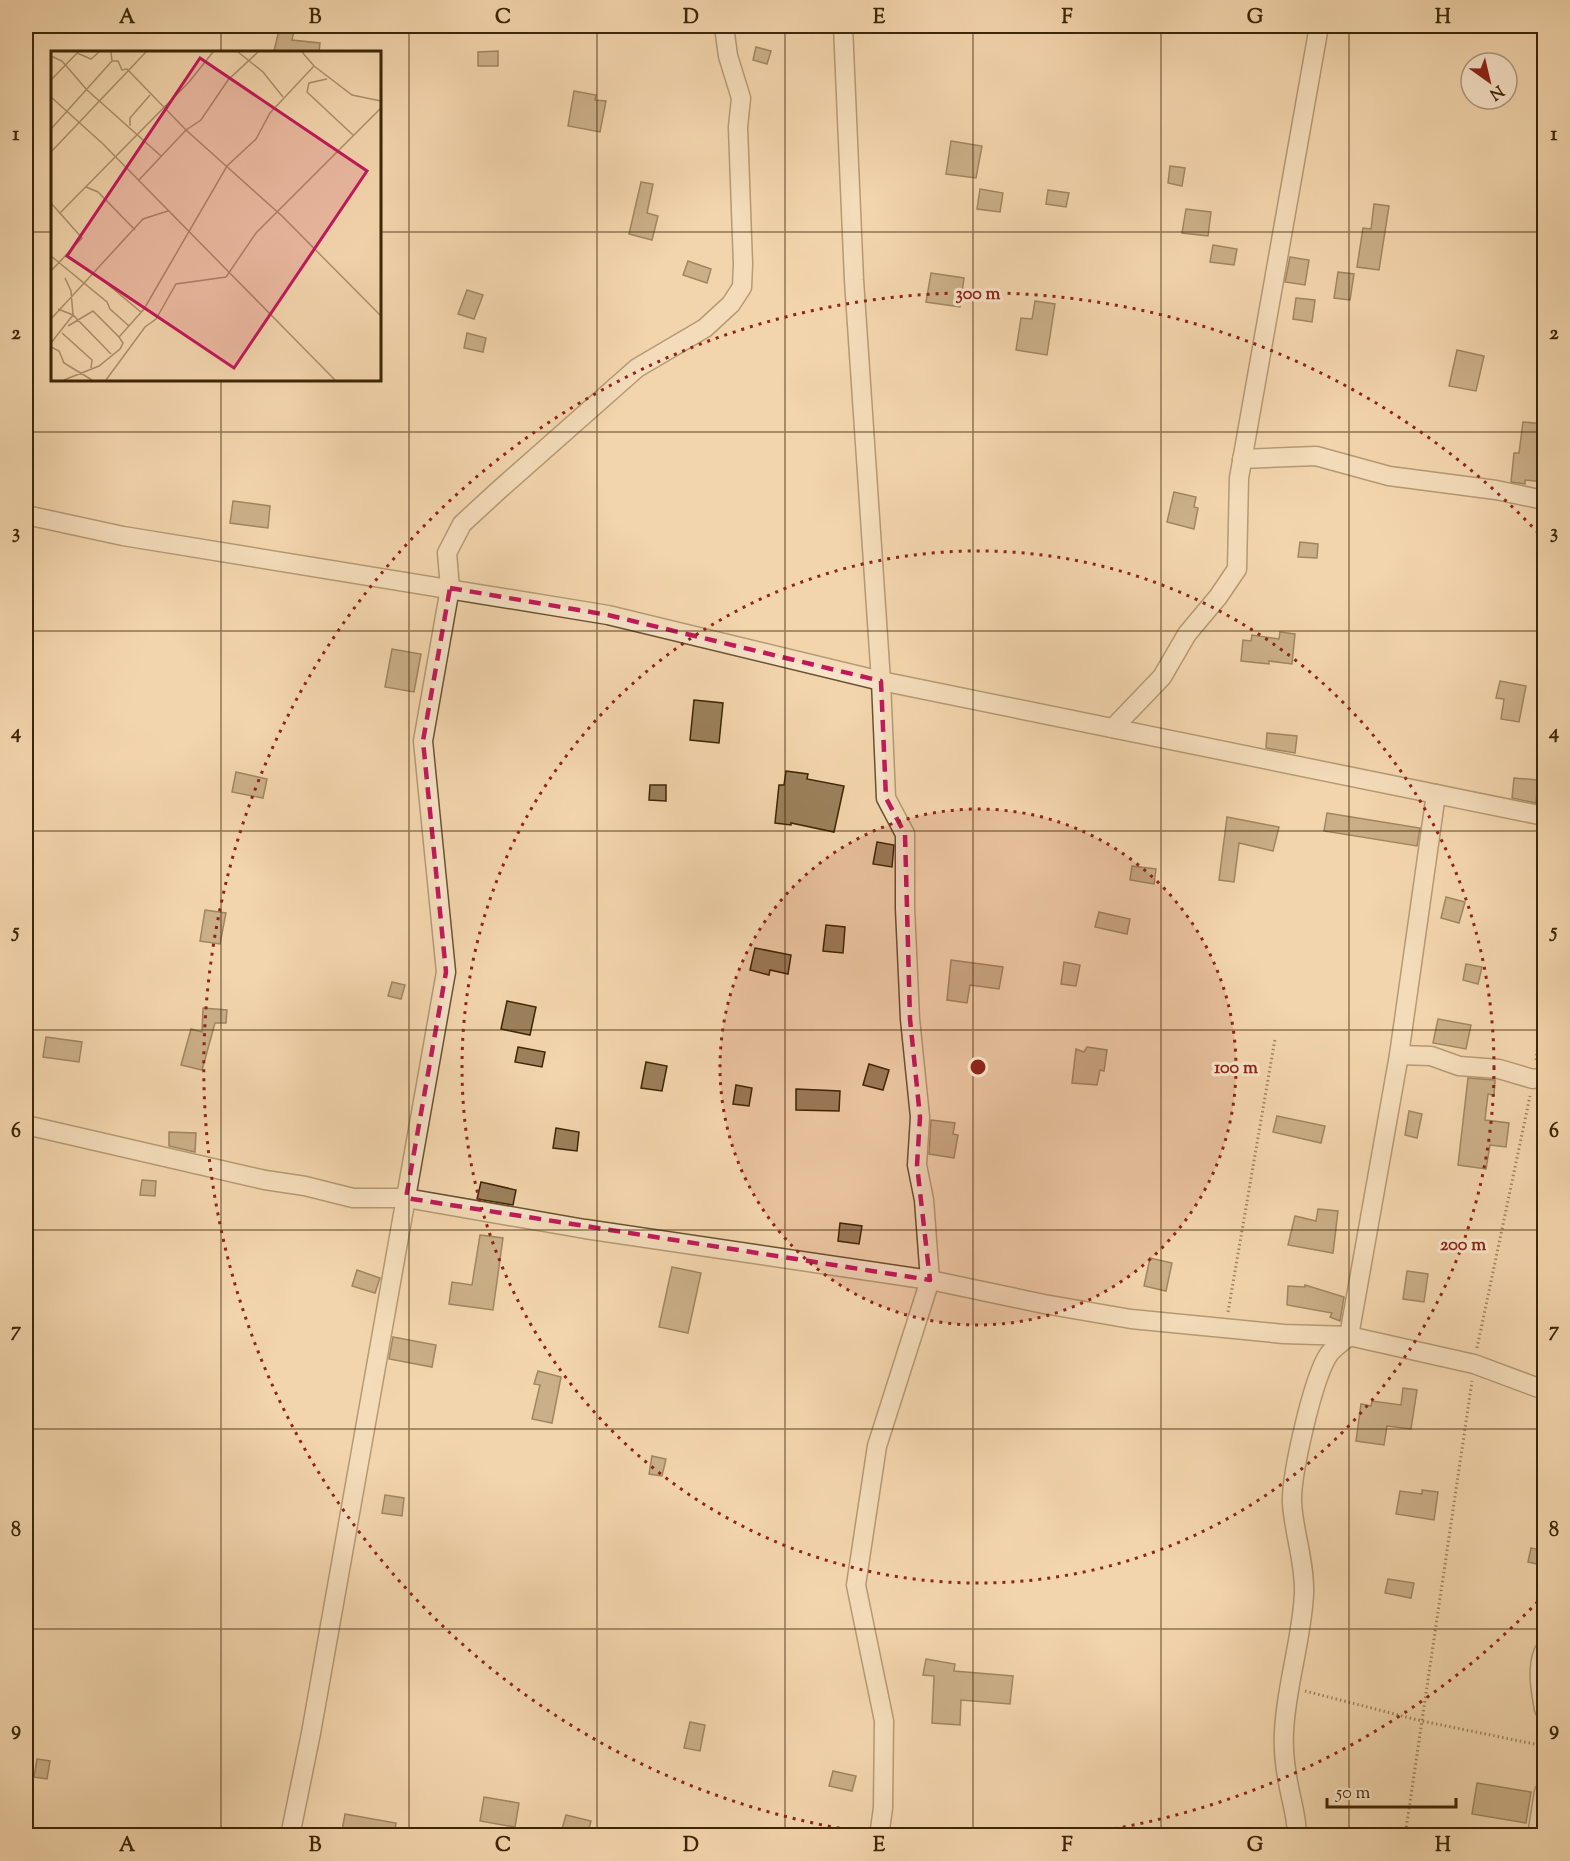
<svg xmlns="http://www.w3.org/2000/svg" width="1570" height="1861" font-family="'Sorts Mill Goudy',serif">
	<style>
		.building { fill: #9c815c; stroke: #3d2605; stroke-width: 1.5 }
		.lines { fill: none; stroke-linecap: round; stroke-linejoin: round }
		.street-casing { stroke: #6a522f; stroke-width: 21 }
		.path { stroke: #3d2605; stroke-width: 3; stroke-dasharray: 1.5 3; stroke-linecap: butt }
		.street { stroke: #f7e4ca; stroke-width: 18 }
		.marked { fill: none; stroke: #c2185b; stroke-width: 4.5; stroke-dasharray: 12 8; stroke-linejoin: round }
		.grid { fill: none; stroke: #3d2605; stroke-width: 1.5; stroke-opacity: 0.55 }
		.ring { fill: none; stroke: #8f2418; stroke-width: 3; stroke-dasharray: 3 6 }
		.inset-road { fill: none; stroke: #aa8f6a; stroke-width: 1.5 }
		.view { fill: #c2185b; fill-opacity: 0.15; stroke: #c2185b; stroke-width: 3 }
		.inset-edge { fill: none; stroke: #3d2605; stroke-width: 3 }
		.centre { fill: #8f2418; stroke: #f7e4ca; stroke-width: 3 }
		.ring-label { font-size: 18px; text-anchor: middle; font-weight: bold; fill: #8f2418; stroke: #f7e4ca; stroke-width: 6; stroke-linejoin: round; paint-order: stroke }
		.neatline { fill: none; stroke: #3d2605; stroke-width: 2 }
		.grid-label { font-size: 20px; text-anchor: middle; font-weight: bold; fill: #3d2605 }
	</style>
	<rect width="100%" height="100%" fill="#f3d5ad"/>
	<filter id="stains"><feTurbulence type="fractalNoise" baseFrequency=".00333" numOctaves="4"/><feColorMatrix values="0 0 0 0 .2 0 0 0 0 .09 0 0 0 0 .02 0 0 0 .5 -.17"/></filter>
	<radialGradient id="worn" r=".72"><stop offset=".6" stop-color="#630" stop-opacity="0"/><stop offset="1" stop-color="#630" stop-opacity=".3"/></radialGradient>
	<!-- building -->
	<g class="building">
		<path d="M 280,26 L 295,26 L 292,40 L 320,43 L 319,52 L 274,51 Z"/>
		<path d="M 756,47 L 771,51 L 767,64 L 753,60 Z"/>
		<path d="M 498,51 L 498,66 L 478,66 L 478,52 Z"/>
		<path d="M 574,91 L 596,95 L 595,100 L 606,101 L 600,132 L 568,126 Z"/>
		<path d="M 951,141 L 982,146 L 976,178 L 946,174 Z"/>
		<path d="M 1170,166 L 1185,168 L 1182,186 L 1168,183 Z"/>
		<path d="M 641,182 L 653,184 L 647,213 L 658,216 L 652,240 L 629,234 Z"/>
		<path d="M 980,189 L 1003,193 L 1000,212 L 977,209 Z"/>
		<path d="M 1048,190 L 1069,193 L 1066,207 L 1046,204 Z"/>
		<path d="M 1374,204 L 1389,206 L 1379,270 L 1357,267 L 1363,228 L 1371,229 Z"/>
		<path d="M 1186,209 L 1211,212 L 1208,236 L 1182,233 Z"/>
		<path d="M 1213,245 L 1237,249 L 1234,265 L 1210,262 Z"/>
		<path d="M 1290,257 L 1309,260 L 1305,285 L 1285,282 Z"/>
		<path d="M 688,261 L 711,269 L 707,283 L 683,275 Z"/>
		<path d="M 1338,272 L 1354,274 L 1350,300 L 1334,298 Z"/>
		<path d="M 931,273 L 964,278 L 960,307 L 926,302 Z"/>
		<path d="M 467,290 L 483,295 L 474,319 L 458,314 Z"/>
		<path d="M 1296,298 L 1315,300 L 1312,322 L 1293,319 Z"/>
		<path d="M 1035,301 L 1055,304 L 1047,355 L 1016,350 L 1021,318 L 1032,319 Z"/>
		<path d="M 467,333 L 486,338 L 483,352 L 464,348 Z"/>
		<path d="M 1457,350 L 1484,356 L 1476,391 L 1449,386 Z"/>
		<path d="M 1523,422 L 1545,424 L 1545,482 L 1525,480 L 1525,484 L 1511,482 L 1514,453 L 1519,453 Z"/>
		<path d="M 1174,492 L 1196,497 L 1194,507 L 1198,508 L 1194,529 L 1167,522 Z"/>
		<path d="M 233,501 L 270,506 L 268,528 L 230,523 Z"/>
		<path d="M 1300,542 L 1318,544 L 1317,558 L 1298,557 Z"/>
		<path d="M 1280,632 L 1295,634 L 1292,664 L 1269,661 L 1269,664 L 1241,661 L 1243,640 L 1251,641 L 1252,635 L 1279,639 Z"/>
		<path d="M 392,649 L 421,654 L 414,692 L 385,687 Z"/>
		<path d="M 1500,681 L 1526,686 L 1519,722 L 1501,719 L 1504,699 L 1496,698 Z"/>
		<path d="M 694,700 L 723,703 L 719,743 L 690,740 Z"/>
		<path d="M 1267,733 L 1297,736 L 1295,753 L 1266,748 Z"/>
		<path d="M 786,771 L 808,774 L 807,779 L 844,786 L 834,832 L 791,823 L 791,825 L 775,823 L 779,785 L 784,785 Z"/>
		<path d="M 236,772 L 267,779 L 263,798 L 232,792 Z"/>
		<path d="M 1514,778 L 1538,780 L 1536,803 L 1512,798 Z"/>
		<path d="M 650,785 L 666,785 L 666,801 L 649,800 Z"/>
		<path d="M 1327,813 L 1420,828 L 1417,846 L 1324,831 Z"/>
		<path d="M 1227,817 L 1279,827 L 1273,851 L 1239,843 L 1234,882 L 1219,880 Z"/>
		<path d="M 877,842 L 894,845 L 892,867 L 873,864 Z"/>
		<path d="M 1132,866 L 1156,869 L 1154,884 L 1130,880 Z"/>
		<path d="M 1446,897 L 1465,902 L 1459,923 L 1441,918 Z"/>
		<path d="M 205,910 L 226,913 L 220,944 L 200,941 Z"/>
		<path d="M 1099,912 L 1130,919 L 1127,934 L 1095,927 Z"/>
		<path d="M 826,925 L 845,927 L 843,953 L 823,951 Z"/>
		<path d="M 755,948 L 791,955 L 788,974 L 770,970 L 769,975 L 750,970 Z"/>
		<path d="M 951,960 L 1003,967 L 999,989 L 970,985 L 967,1003 L 947,1000 Z"/>
		<path d="M 1064,962 L 1080,965 L 1076,986 L 1061,984 Z"/>
		<path d="M 1466,964 L 1482,967 L 1478,984 L 1463,980 Z"/>
		<path d="M 392,982 L 405,985 L 401,999 L 388,996 Z"/>
		<path d="M 507,1001 L 536,1007 L 530,1035 L 501,1029 Z"/>
		<path d="M 203,1008 L 227,1010 L 226,1023 L 215,1023 L 202,1070 L 181,1065 L 191,1029 L 202,1032 Z"/>
		<path d="M 1438,1019 L 1471,1025 L 1466,1049 L 1433,1043 Z"/>
		<path d="M 46,1037 L 82,1042 L 79,1062 L 43,1057 Z"/>
		<path d="M 518,1047 L 545,1052 L 542,1067 L 515,1062 Z"/>
		<path d="M 1087,1047 L 1107,1050 L 1104,1071 L 1100,1070 L 1097,1085 L 1072,1083 L 1076,1049 L 1084,1052 Z"/>
		<path d="M 646,1062 L 667,1066 L 662,1091 L 641,1088 Z"/>
		<path d="M 869,1064 L 889,1070 L 883,1090 L 863,1085 Z"/>
		<path d="M 1468,1078 L 1495,1080 L 1494,1095 L 1488,1094 L 1485,1120 L 1509,1123 L 1506,1147 L 1490,1145 L 1486,1169 L 1458,1165 Z"/>
		<path d="M 736,1085 L 752,1088 L 749,1106 L 733,1104 Z"/>
		<path d="M 796,1089 L 840,1091 L 839,1111 L 796,1110 Z"/>
		<path d="M 1409,1111 L 1422,1114 L 1417,1138 L 1405,1135 Z"/>
		<path d="M 1277,1116 L 1325,1126 L 1321,1143 L 1273,1132 Z"/>
		<path d="M 931,1120 L 955,1123 L 953,1134 L 958,1135 L 954,1158 L 929,1154 Z"/>
		<path d="M 556,1128 L 579,1132 L 577,1151 L 553,1148 Z"/>
		<path d="M 169,1132 L 196,1133 L 195,1152 L 169,1146 Z"/>
		<path d="M 142,1180 L 156,1181 L 155,1196 L 140,1195 Z"/>
		<path d="M 481,1182 L 516,1190 L 513,1205 L 477,1199 Z"/>
		<path d="M 1318,1209 L 1338,1211 L 1333,1253 L 1288,1245 L 1295,1216 L 1316,1221 Z"/>
		<path d="M 840,1223 L 862,1226 L 859,1244 L 838,1241 Z"/>
		<path d="M 480,1235 L 503,1238 L 493,1310 L 449,1304 L 452,1282 L 472,1285 Z"/>
		<path d="M 1150,1258 L 1172,1263 L 1166,1291 L 1144,1286 Z"/>
		<path d="M 672,1267 L 701,1273 L 688,1333 L 659,1327 Z"/>
		<path d="M 357,1270 L 380,1278 L 375,1293 L 352,1286 Z"/>
		<path d="M 1407,1271 L 1428,1274 L 1424,1302 L 1403,1299 Z"/>
		<path d="M 1305,1285 L 1344,1297 L 1340,1321 L 1330,1317 L 1332,1313 L 1287,1305 L 1288,1286 L 1305,1287 Z"/>
		<path d="M 393,1337 L 436,1345 L 432,1367 L 389,1359 Z"/>
		<path d="M 538,1371 L 561,1377 L 552,1423 L 532,1419 L 540,1385 L 534,1384 Z"/>
		<path d="M 1403,1388 L 1417,1390 L 1411,1429 L 1387,1426 L 1384,1445 L 1356,1441 L 1361,1404 L 1371,1406 L 1372,1401 L 1401,1405 Z"/>
		<path d="M 652,1456 L 666,1459 L 662,1476 L 649,1474 Z"/>
		<path d="M 1422,1490 L 1438,1492 L 1434,1520 L 1396,1514 L 1400,1491 L 1422,1494 Z"/>
		<path d="M 385,1495 L 404,1498 L 402,1516 L 382,1513 Z"/>
		<path d="M 1531,1548 L 1545,1551 L 1545,1566 L 1528,1562 Z"/>
		<path d="M 1388,1579 L 1414,1583 L 1411,1598 L 1385,1593 Z"/>
		<path d="M 926,1659 L 955,1664 L 954,1671 L 1013,1676 L 1010,1704 L 961,1700 L 960,1725 L 932,1723 L 934,1676 L 923,1675 Z"/>
		<path d="M 690,1722 L 705,1725 L 700,1751 L 684,1748 Z"/>
		<path d="M 37,1759 L 50,1761 L 47,1779 L 34,1777 Z"/>
		<path d="M 833,1771 L 856,1776 L 852,1791 L 829,1786 Z"/>
		<path d="M 1477,1783 L 1531,1792 L 1526,1823 L 1472,1814 Z"/>
		<path d="M 484,1797 L 519,1803 L 515,1827 L 480,1821 Z"/>
		<path d="M 345,1814 L 396,1823 L 394,1836 L 341,1836 Z"/>
		<path d="M 566,1815 L 591,1821 L 587,1836 L 560,1836 Z"/>
	</g>
	<g class="lines">
		<defs>
			<g id="street">
				<path d="M 843,26 L 854,280 L 881,681 L 886,798 L 905,834 L 905,908 L 910,1019 L 920,1117 L 917,1165 L 924,1200 L 930,1280 L 877,1446 L 856,1585 L 884,1721 L 883,1808 L 879,1836"/>
				<path d="M 1242,459 L 1316,456 L 1389,476 L 1496,490 L 1544,500"/>
				<path d="M 26,515 L 123,536 L 608,615 L 881,681 L 1544,816"/>
				<path d="M 1113,728 L 1162,677 L 1187,634 L 1218,597 L 1237,569 L 1239,478 L 1319,26"/>
				<path d="M 1399,1055 L 1431,1056 L 1459,1066 L 1499,1069 L 1533,1079 L 1544,1077"/>
				<path d="M 26,1125 L 265,1180 L 305,1186 L 353,1198 L 406,1198 L 585,1229 L 930,1280 L 1044,1304 L 1131,1319 L 1284,1334 L 1349,1336 L 1474,1364 L 1544,1390"/>
				<path d="M 1544,1651 C 1536,1669 1541,1691 1544,1709"/>
				<path d="M 290,1836 L 311,1733 L 446,972 L 423,741 L 450,588 L 447,553 L 462,524 L 500,489 L 637,368 L 705,328 L 731,304 L 742,287 L 743,264 L 738,127 L 741,98 L 728,56 L 724,26"/>
				<path d="M 1297,1836 C 1297,1817 1291,1800 1288,1782 C 1285,1766 1283,1748 1284,1732 C 1286,1685 1302,1640 1304,1593 C 1305,1562 1294,1534 1292,1503 C 1291,1475 1313,1377 1329,1354 C 1334,1347 1343,1342 1349,1336 L 1399,1055 L 1436,794"/>
				<path d="M 1537,1836 L 1544,1792"/>
			</g>
		</defs>
		<!-- street casing -->
		<use href="#street" class="street-casing"/>
		<!-- path -->
		<g class="path">
			<path d="M 1536,1060 L 1544,999"/>
			<path d="M 1228,1312 L 1275,1039"/>
			<path d="M 1477,1348 L 1530,1096"/>
			<path d="M 1305,1691 L 1422,1721 L 1544,1746"/>
			<path d="M 1405,1836 L 1472,1381"/>
		</g>
		<!-- street -->
		<use href="#street" class="street"/>
	</g>
	<!-- marked area -->
	<path d="M0 0H1570V1861H0ZM 450,588 L 608,615 L 881,681 L 886,798 L 905,834 L 910,1019 L 920,1117 L 917,1165 L 930,1280 L 406,1198 L 446,972 L 423,741 Z" fill="#f3d5ad" fill-opacity=".55" fill-rule="evenodd"/>
	<path class="marked" d="M 450,588 L 608,615 L 881,681 L 886,798 L 905,834 L 910,1019 L 920,1117 L 917,1165 L 930,1280 L 406,1198 L 446,972 L 423,741 Z"/>
	<!-- grid -->
	<path class="grid" d="M 221,26 L 221,52M 409,26 L 409,1836M 597,26 L 597,1836M 785,26 L 785,1836M 973,26 L 973,1836M 1161,26 L 1161,1836M 1349,26 L 1349,1836M 26,232 L 52,232M 380,232 L 1544,232M 221,380 L 221,1836M 26,432 L 1544,432M 26,631 L 1544,631M 26,831 L 1544,831M 26,1030 L 1544,1030M 26,1230 L 1544,1230M 26,1429 L 1544,1429M 26,1629 L 1544,1629"/>
	<!-- distance rings -->
	<circle cx="978" cy="1067" r="258" fill="#8f2418" fill-opacity=".12"/>
	<g class="ring">
		<circle cx="978" cy="1067" r="258"/>
		<circle cx="978" cy="1067" r="516"/>
		<path d="M1544 1595A774 774 0 0 1 1072 1835M884 1835A774 774 0 1 1 1544 539"/>
	</g>
	<!-- overview -->
	<g transform="translate(51 51)">
		<rect width="330" height="330" fill="#f3d5ad"/>
		<path class="inset-road" d="M 60,1 L 61,10 L 67,10 L 71,19 L 76,18 L 135,79 L 231,165 L 330,265M 187,1 L 212,21 L 232,46M 26,2 L 40,8 L 48,1M 0,5 L 11,10 L 36,39 L 110,105M 263,15 L 301,44 L 330,50M 276,28 L 258,32 L 256,41 L 302,84M 0,29 L 27,1M 0,46 L 52,93 L 284,329M 79,75 L 79,67 L 99,44M 0,78 L 61,10M 0,101 L 95,1M 87,130 L 135,79 L 150,69 L 177,29 L 207,1M 35,136 L 47,141 L 84,179M 0,152 L 31,187 L 0,220M 9,162 L 138,31 L 162,1M 0,205 L 56,251 L 59,258 L 78,275M 43,222 L 90,261M 7,258 L 22,264 L 60,303M 0,268 L 92,168 L 117,160M 17,275 L 42,260 L 68,286M 11,282 L 41,309 L 40,317M 0,292 L 22,264 L 20,240 L 14,227M 0,296 L 8,300 L 13,312 L 41,329M 13,329 L 48,315 L 69,298 L 72,292 L 68,286 L 93,258 L 176,115 L 205,88 L 219,62 L 263,15 L 251,1M 55,329 L 94,276 L 105,268 L 125,233 L 175,226 L 205,182 L 330,57"/>
		<path class="view" d="M 149,7 L 316,120 L 183,317 L 16,205 Z"/>
		<rect width="330" height="330" class="inset-edge"/>
	</g>
	<circle cx="978" cy="1067" r="9" class="centre"/>
	<g class="ring-label">
		<text x="978" y="299">300 m</text>
		<text x="1236" y="1073">100 m</text>
		<text x="1463" y="1250">200 m</text>
	</g>
	<!-- margin -->
	<rect width="1570" height="1861" fill="none" stroke="#f3d5ad" stroke-width="66"/>
	<!-- north arrow -->
	<g transform="translate(1489 81) rotate(146)"><circle r="28" fill="#f7e4ca" stroke="#ad987b" stroke-width="1.5"/>
	<path d="M0-4.5L10 22L0 15L-10 22Z" fill="#8f2418"/>
	<text y="-9" font-size="16" font-weight="bold" text-anchor="middle" fill="#3d2605">N</text>
	</g>
	<!-- scale -->
	<path d="M1327 1798v9h129v-9" fill="none" stroke="#3d2605" stroke-width="3"/>
	<text x="1336" y="1798" font-size="18" fill="#3d2605" stroke="#f7e4ca" stroke-width="4.5" paint-order="stroke">50 m</text>
	<rect x="33" y="33" width="1504" height="1795" class="neatline"/>
	<g class="grid-label">
		<text x="127" y="23">A</text>
		<text x="315" y="23">B</text>
		<text x="503" y="23">C</text>
		<text x="691" y="23">D</text>
		<text x="879" y="23">E</text>
		<text x="1067" y="23">F</text>
		<text x="1255" y="23">G</text>
		<text x="1443" y="23">H</text>
		<text x="16" y="140">1</text>
		<text x="1554" y="140">1</text>
		<text x="16" y="339">2</text>
		<text x="1554" y="339">2</text>
		<text x="16" y="538">3</text>
		<text x="1554" y="538">3</text>
		<text x="16" y="738">4</text>
		<text x="1554" y="738">4</text>
		<text x="16" y="937">5</text>
		<text x="1554" y="937">5</text>
		<text x="16" y="1137">6</text>
		<text x="1554" y="1137">6</text>
		<text x="16" y="1336">7</text>
		<text x="1554" y="1336">7</text>
		<text x="16" y="1536">8</text>
		<text x="1554" y="1536">8</text>
		<text x="16" y="1735">9</text>
		<text x="1554" y="1735">9</text>
		<text x="127" y="1851">A</text>
		<text x="315" y="1851">B</text>
		<text x="503" y="1851">C</text>
		<text x="691" y="1851">D</text>
		<text x="879" y="1851">E</text>
		<text x="1067" y="1851">F</text>
		<text x="1255" y="1851">G</text>
		<text x="1443" y="1851">H</text>
	</g>
	<rect width="100%" height="100%" filter="url(#stains)"/>
	<rect width="100%" height="100%" fill="url(#worn)"/>
</svg>
